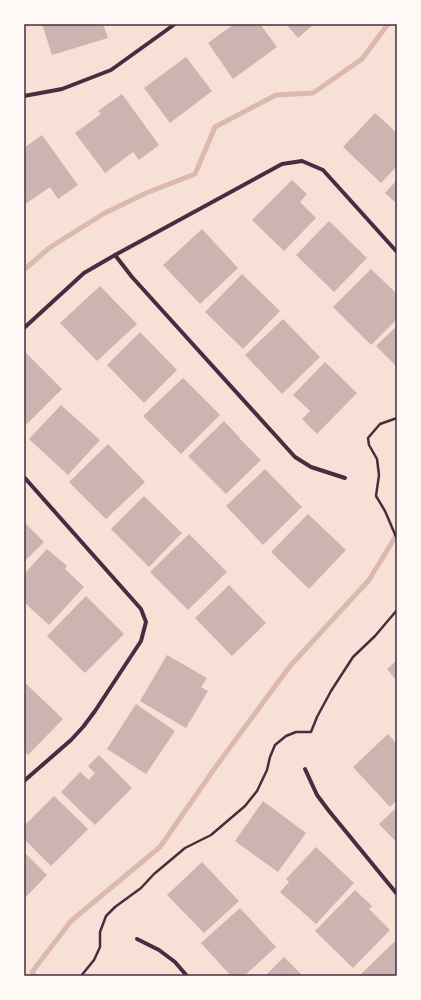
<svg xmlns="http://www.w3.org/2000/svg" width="421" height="1000" font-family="Figtree,sans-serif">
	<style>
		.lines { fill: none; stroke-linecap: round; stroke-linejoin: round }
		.stream { stroke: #dcb8b0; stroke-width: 5 }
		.building { fill: #ccb4b1 }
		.path { stroke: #4a2c40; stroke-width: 2.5 }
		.minor { stroke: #4a2c40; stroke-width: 4 }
		.neatline { fill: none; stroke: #4a2c40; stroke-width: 1.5 }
	</style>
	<rect width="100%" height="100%" fill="#f7e1d7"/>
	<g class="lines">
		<!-- stream -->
		<g class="stream">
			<path d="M 24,270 L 49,248 L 103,214 L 146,193 L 195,174 L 215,127 L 276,95 L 313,93 L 362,59 L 388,24"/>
			<path d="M 35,976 L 32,972 L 71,921 L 160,847 L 217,765 L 290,666 L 369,580 L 397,534"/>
		</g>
	</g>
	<!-- building -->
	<g class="building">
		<path d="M 42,24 L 103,24 L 108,38 L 52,55 Z"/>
		<path d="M 234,24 L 260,24 L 277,47 L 233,79 L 208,43 Z"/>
		<path d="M 286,24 L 314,24 L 298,38 Z"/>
		<path d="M 186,57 L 212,91 L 170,123 L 144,88 Z"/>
		<path d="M 122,94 L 159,145 L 139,160 L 133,152 L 105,173 L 75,133 L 101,114 L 98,111 Z"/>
		<path d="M 375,113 L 397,133 L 397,166 L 381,183 L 343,147 Z"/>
		<path d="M 42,135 L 78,185 L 58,199 L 50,187 L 24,205 L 24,148 Z"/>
		<path d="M 292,180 L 307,194 L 300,202 L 316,218 L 284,251 L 252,220 Z"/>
		<path d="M 397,180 L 397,204 L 385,193 Z"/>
		<path d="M 329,221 L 367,258 L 334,292 L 296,255 Z"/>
		<path d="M 202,229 L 238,268 L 200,304 L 163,265 Z"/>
		<path d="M 371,269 L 397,294 L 397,319 L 371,345 L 333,307 Z"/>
		<path d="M 242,274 L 280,311 L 243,349 L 205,312 Z"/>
		<path d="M 100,286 L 137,324 L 97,361 L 60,323 Z"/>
		<path d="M 283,319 L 320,357 L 282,394 L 245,355 Z"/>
		<path d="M 397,326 L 397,367 L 376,346 Z"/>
		<path d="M 140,332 L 177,370 L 144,403 L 107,365 Z"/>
		<path d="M 24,351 L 62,389 L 24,427 Z"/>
		<path d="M 325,362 L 357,393 L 317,434 L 302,419 L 310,411 L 293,395 Z"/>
		<path d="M 183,378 L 220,415 L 181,454 L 143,416 Z"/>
		<path d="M 61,405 L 100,440 L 68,475 L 29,439 Z"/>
		<path d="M 224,421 L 240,438 L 240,439 L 261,460 L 226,494 L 188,456 Z"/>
		<path d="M 108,444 L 145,482 L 106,519 L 69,482 Z"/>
		<path d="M 265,469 L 302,507 L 263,545 L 226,506 Z"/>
		<path d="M 144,496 L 182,533 L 149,567 L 111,529 Z"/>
		<path d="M 308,514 L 346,550 L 309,589 L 271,552 Z"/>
		<path d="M 24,522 L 44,542 L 24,562 Z"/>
		<path d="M 189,534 L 227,572 L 188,610 L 150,572 Z"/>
		<path d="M 47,549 L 67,566 L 65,569 L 84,587 L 49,625 L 24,602 L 24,574 Z"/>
		<path d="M 229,585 L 266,623 L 232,656 L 195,618 Z"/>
		<path d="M 86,596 L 124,634 L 85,673 L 47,636 Z"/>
		<path d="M 167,655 L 207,678 L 201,687 L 208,691 L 186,728 L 140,701 Z"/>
		<path d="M 397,660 L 397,681 L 387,669 Z"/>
		<path d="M 24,682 L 63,719 L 28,755 L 24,750 Z"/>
		<path d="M 136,704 L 175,731 L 146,774 L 107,749 Z"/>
		<path d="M 388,734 L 397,744 L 397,800 L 390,807 L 353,767 Z"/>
		<path d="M 99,755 L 132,788 L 95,825 L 61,792 L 80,772 L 89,780 L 95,773 L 88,766 Z"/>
		<path d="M 54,796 L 88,829 L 51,866 L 24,839 L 24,826 Z"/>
		<path d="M 263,801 L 306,833 L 278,872 L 235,841 Z"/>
		<path d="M 397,807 L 397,843 L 379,824 Z"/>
		<path d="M 316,847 L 354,883 L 316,924 L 280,892 L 289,882 L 286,879 Z"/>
		<path d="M 24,852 L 47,875 L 24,899 Z"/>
		<path d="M 202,862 L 239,901 L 204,933 L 167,895 Z"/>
		<path d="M 355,890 L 372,906 L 369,909 L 390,930 L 353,968 L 315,931 Z"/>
		<path d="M 240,908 L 276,947 L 244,976 L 231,976 L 201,943 Z"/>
		<path d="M 395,941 L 397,943 L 397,976 L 359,976 Z"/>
		<path d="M 284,957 L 303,976 L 265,976 Z"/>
	</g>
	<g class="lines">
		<!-- path -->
		<g class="path">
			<path d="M 397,418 L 380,424 L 368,438 L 369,445 L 377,459 L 379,475 L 376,496 L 385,511 L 397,539"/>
			<path d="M 81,976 L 94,960 L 100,947 L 100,932 L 106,916 L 115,907 L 141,888 L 154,874 L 185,848 L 211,835 L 245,806 L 257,791 L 267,770 L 270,757 L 275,745 L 286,736 L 296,732 L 311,732 L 317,717 L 331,691 L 353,657 L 375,636 L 397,610"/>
		</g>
		<!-- minor -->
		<g class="minor">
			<path d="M 24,96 L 62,89 L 111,70 L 175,24"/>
			<path d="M 115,255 L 132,277 L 295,457 L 311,467 L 345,478"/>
			<path d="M 24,328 L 84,273 L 115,255 L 282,164 L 302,161 L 323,170 L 397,252"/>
			<path d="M 24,477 L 141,609 L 146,622 L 141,641 L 95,711 L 83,727 L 71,740 L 24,781"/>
			<path d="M 305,769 L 317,795 L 329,811 L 397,894"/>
			<path d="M 137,939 L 159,950 L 175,962 L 187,976"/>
		</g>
	</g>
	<!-- border -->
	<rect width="421" height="1000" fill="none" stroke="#fffaf5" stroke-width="50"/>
	<rect x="25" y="25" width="371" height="950" class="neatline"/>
</svg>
